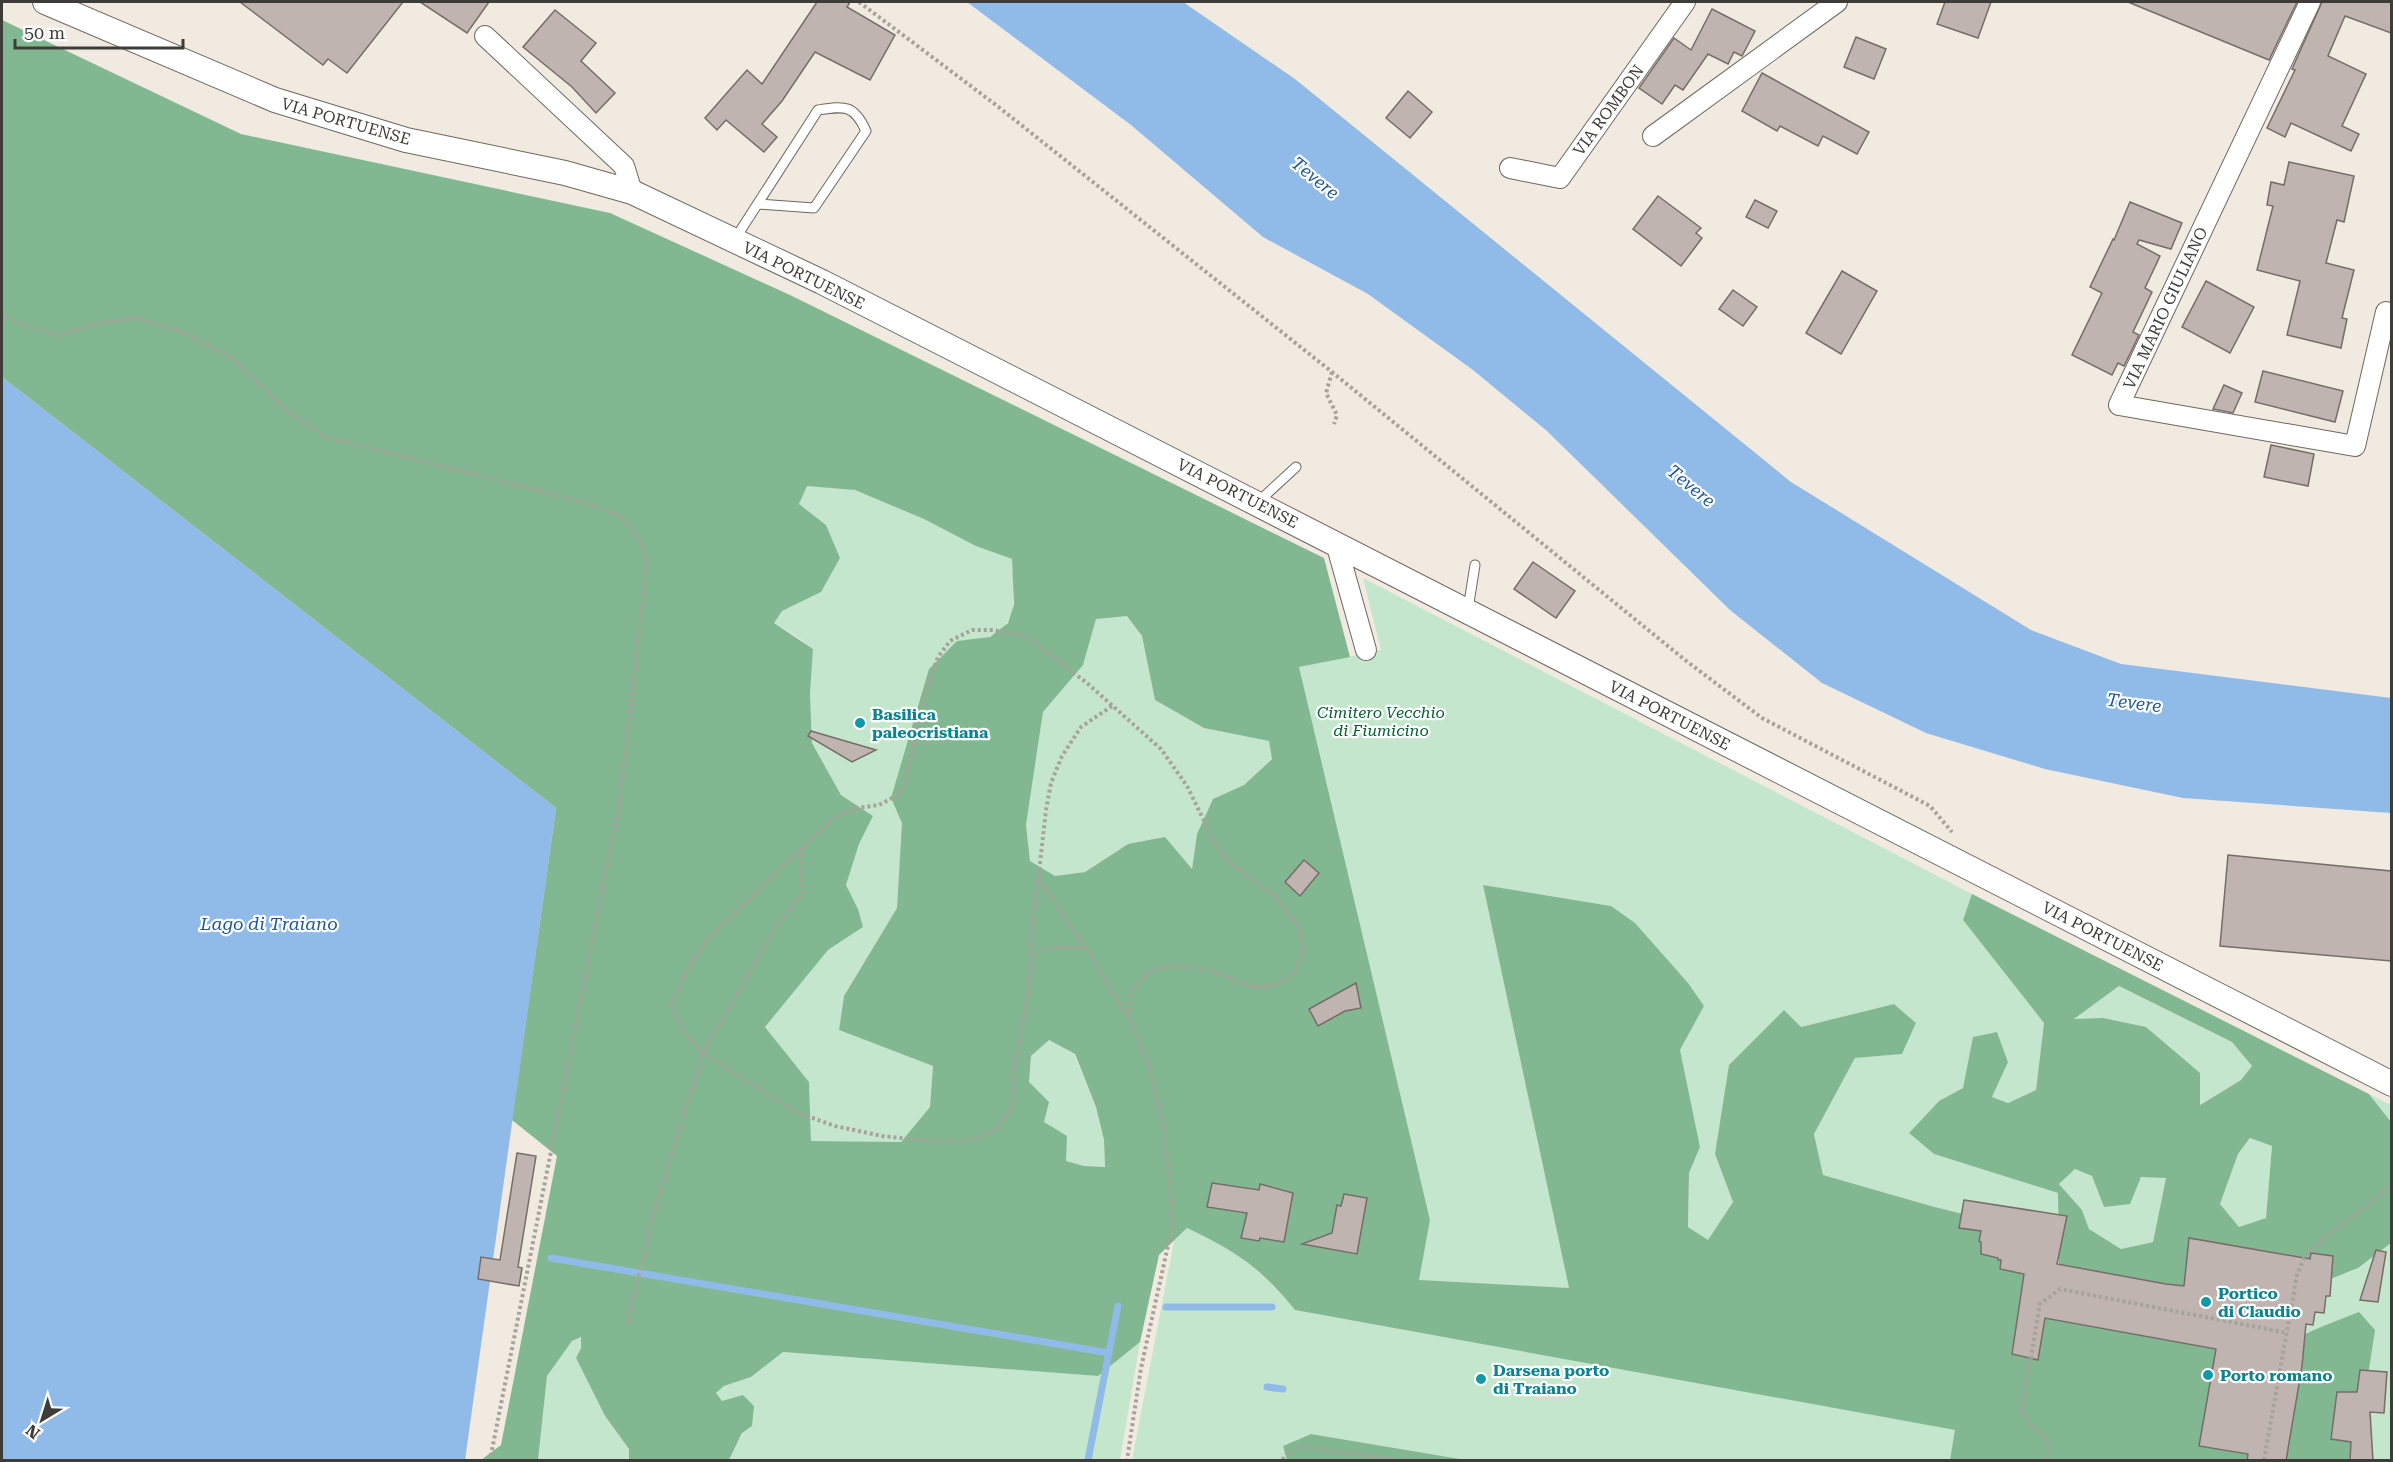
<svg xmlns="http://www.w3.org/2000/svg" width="2393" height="1462" font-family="'Roboto Serif',serif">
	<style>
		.green { fill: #c4e6cc }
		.forest { fill: #82b891; fill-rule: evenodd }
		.water { fill: #90bae8 }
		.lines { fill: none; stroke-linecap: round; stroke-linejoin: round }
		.stream { stroke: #90bae8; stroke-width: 7 }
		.building { fill: #bfb4af; stroke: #766d69; stroke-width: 1.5 }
		.service-casing { stroke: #6d6860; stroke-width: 11 }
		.minor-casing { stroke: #6d6860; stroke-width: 22 }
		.tertiary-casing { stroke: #6d6860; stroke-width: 26 }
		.path { stroke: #a7a39b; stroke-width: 4; stroke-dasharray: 3 3; stroke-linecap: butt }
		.service { stroke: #fff; stroke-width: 9 }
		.minor { stroke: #fff; stroke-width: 20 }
		.tertiary { stroke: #fff; stroke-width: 24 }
		.culture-dot { fill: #0f9aa8; stroke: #fff; stroke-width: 2 }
		.labels { text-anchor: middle; stroke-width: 4.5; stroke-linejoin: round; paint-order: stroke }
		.street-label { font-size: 16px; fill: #3e3c38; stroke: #fff }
		.park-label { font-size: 16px; font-style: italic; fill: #056231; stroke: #fff }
		.culture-label { font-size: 16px; font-weight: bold; fill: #0d838f; stroke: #fff; text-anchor: start }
		.water-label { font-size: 18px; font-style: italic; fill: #1f5891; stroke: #fff }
	</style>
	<rect width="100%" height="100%" fill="#f0eae0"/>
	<!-- green -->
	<g class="green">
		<path d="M 806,486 C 822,487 842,486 857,491 C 911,508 959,540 1012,559 C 1013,586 1021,623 991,636 C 982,640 967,640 957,641 L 891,798 L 903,823 L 897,908 L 844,996 L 839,1030 L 933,1066 L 930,1107 L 901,1142 L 811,1141 L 809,1082 L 765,1027 L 828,950 L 863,927 L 858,909 L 846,885 L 859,844 L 873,816 L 841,795 L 812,743 L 810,694 L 813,649 L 796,636 L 774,623 L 782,611 L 821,592 L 826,525 L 799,504 Z"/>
		<path d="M 1363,578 L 1972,894 L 1963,920 L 2044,1023 L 2036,1090 L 2008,1103 L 1992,1097 L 2008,1061 L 1997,1033 L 1964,1088 L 1939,1101 L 1909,1133 L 1934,1154 L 2058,1193 L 2059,1272 L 2328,1280 L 2358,1268 L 2391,1243 L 2391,1460 L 2355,1460 L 2359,1313 L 2323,1326 L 2274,1348 L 2041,1310 L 1991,1221 L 1931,1206 L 1823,1175 L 1814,1134 L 1855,1058 L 1902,1054 L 1916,1023 L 1894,1004 L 1801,1027 L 1715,1154 L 1733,1202 L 1708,1241 L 1688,1227 L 1689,1173 L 1700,1147 L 1680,1050 L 1704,1006 L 1611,906 L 1483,885 L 1569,1288 L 1418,1281 L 1430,1220 L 1299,667 L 1381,650 Z"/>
		<path d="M 1127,615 L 1142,636 L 1155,700 L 1204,728 L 1269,741 L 1272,758 L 1244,785 L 1213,799 L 1197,834 L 1192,870 L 1128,844 L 1085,872 L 1055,876 L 1030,861 L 1026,825 L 1043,712 L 1083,665 L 1096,618 Z"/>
		<path d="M 2119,986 L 2232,1042 L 2252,1066 L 2241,1080 L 2199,1105 L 2073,1020 Z"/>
		<path d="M 1049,1040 L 1074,1054 L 1096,1107 L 1104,1140 L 1105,1167 L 1084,1166 L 1066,1161 L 1044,1122 L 1029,1082 L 1031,1056 Z"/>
		<path d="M 2369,1094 L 2391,1105 L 2391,1122 Z"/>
		<path d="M 2251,1138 L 2272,1146 L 2266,1218 L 2239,1227 L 2220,1204 L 2238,1154 Z"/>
		<path d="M 2075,1169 L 2092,1176 L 2104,1207 L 2141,1177 L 2166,1177 L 2153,1242 L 2121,1249 L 2089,1229 L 2082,1210 L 2059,1184 Z"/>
		<path d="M 1187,1228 C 1237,1252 1260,1267 1295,1310 L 1956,1430 L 1950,1460 L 1466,1460 L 1311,1434 L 1283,1446 L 1287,1460 L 1132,1460 L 1174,1241 Z"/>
		<path d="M 581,1337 L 581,1348 L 576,1358 L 605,1416 L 629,1449 L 629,1460 L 538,1460 L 547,1376 L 572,1341 Z"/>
		<path d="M 1140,1342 L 1120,1460 L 729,1460 L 743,1433 L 716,1393 L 724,1386 L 751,1377 L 783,1352 L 1098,1376 Z"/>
	</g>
	<!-- forest -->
	<g class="forest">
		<path d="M 2,20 L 241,134 L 610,213 L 790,295 L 1324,558 L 1350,657 L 1299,667 L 1430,1220 L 1419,1280 L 1569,1288 L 1483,885 L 1611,906 L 1635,923 L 1688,983 L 1704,1006 L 1680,1050 L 1700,1147 L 1689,1173 L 1688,1227 L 1708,1240 L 1733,1202 L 1715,1154 L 1729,1065 L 1784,1010 L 1801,1027 L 1894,1004 L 1916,1023 L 1902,1054 L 1855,1058 L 1814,1134 L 1823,1175 L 1931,1206 L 1991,1221 L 2026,1240 L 2041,1310 L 2274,1348 L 2323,1326 L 2359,1312 L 2375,1330 L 2355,1460 L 1950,1460 L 1955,1430 L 1295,1310 C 1260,1267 1237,1252 1187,1228 L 1159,1255 L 1140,1342 L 1098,1376 L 783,1352 L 751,1377 L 724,1386 L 716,1393 L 722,1401 L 743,1395 L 754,1406 L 752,1426 L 742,1433 L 729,1460 L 629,1460 L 629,1449 L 605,1416 L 576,1358 L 581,1348 L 581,1337 L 572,1341 L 547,1376 L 538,1460 L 481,1460 L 501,1445 L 557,1156 L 512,1120 L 556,808 L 2,377 ZM 807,486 L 855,490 L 924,519 L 976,546 L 1012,559 L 1014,604 L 1008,623 L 990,637 L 957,641 L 929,669 L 891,798 L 902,823 L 897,908 L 844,996 L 839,1030 L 933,1066 L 930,1107 L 901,1142 L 811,1141 L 809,1082 L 765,1027 L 828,950 L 863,927 L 858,909 L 846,885 L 859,844 L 873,816 L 841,795 L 812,743 L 810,694 L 813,649 L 774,623 L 782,611 L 821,592 L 840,558 L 826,525 L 799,504 ZM 1127,616 L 1142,636 L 1155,700 L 1204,728 L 1269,741 L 1272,759 L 1244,785 L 1213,799 L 1197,834 L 1192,869 L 1165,837 L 1128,844 L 1085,872 L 1055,876 L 1030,861 L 1026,825 L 1043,712 L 1083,665 L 1096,619 ZM 1049,1040 L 1075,1054 L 1096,1107 L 1104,1140 L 1105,1167 L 1084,1166 L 1066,1161 L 1067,1136 L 1044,1122 L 1049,1102 L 1029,1082 L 1031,1056 Z"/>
		<path d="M 1972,894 L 2369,1094 L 2391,1122 L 2391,1243 L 2358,1268 L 2328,1280 L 2251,1300 L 2059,1272 L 2058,1193 L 1934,1154 L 1909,1133 L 1939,1101 L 1963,1088 L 1973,1037 L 1997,1032 L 2008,1062 L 1992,1097 L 2008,1103 L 2036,1090 L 2044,1023 L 1963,920 ZM 2119,986 L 2232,1042 L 2252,1066 L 2241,1080 L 2200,1105 L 2200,1073 L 2146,1027 L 2103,1018 L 2074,1019 ZM 2250,1138 L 2272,1146 L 2266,1218 L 2239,1227 L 2220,1204 L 2238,1154 ZM 2075,1169 L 2092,1176 L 2104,1207 L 2130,1204 L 2141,1177 L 2166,1178 L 2153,1242 L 2121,1249 L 2089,1229 L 2082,1210 L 2059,1184 Z"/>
		<path d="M 1311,1434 L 1466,1460 L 1287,1460 L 1283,1446 Z"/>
	</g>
	<!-- water -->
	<g class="water">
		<path d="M 967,2 L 1183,2 L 1295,79 L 1791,482 L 2031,630 L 2121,664 L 2391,698 L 2391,813 L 2183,798 L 2045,769 L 1926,733 L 1822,683 L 1730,610 L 1547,431 L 1473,370 L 1368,294 L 1263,237 L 1131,125 Z"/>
		<path d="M 2,377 L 556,808 L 465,1460 L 2,1460 Z"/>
	</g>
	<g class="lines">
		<!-- stream -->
		<g class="stream">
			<path d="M 551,1258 L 1109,1353"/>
			<path d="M 1166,1307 L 1272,1307"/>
			<path d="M 1267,1387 L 1283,1389"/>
			<path d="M 1088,1460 L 1118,1306"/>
		</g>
	</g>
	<!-- building -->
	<g class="building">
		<path d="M 240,2 L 403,2 L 347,73 L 328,59 L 323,65 Z"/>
		<path d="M 420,2 L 489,2 L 467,33 Z"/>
		<path d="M 817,2 L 850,2 L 847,7 L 895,35 L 870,80 L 815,52 L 782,101 L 762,124 L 777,137 L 764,152 L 726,120 L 717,130 L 705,118 L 747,70 L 762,84 Z"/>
		<path d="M 1945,2 L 1991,2 L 1978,38 L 1937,24 Z"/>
		<path d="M 2128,2 L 2297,2 L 2269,60 Z"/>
		<path d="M 2322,2 L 2391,2 L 2391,33 L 2345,16 L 2328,56 L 2366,74 L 2342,126 L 2359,134 L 2351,151 L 2291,123 L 2285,137 L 2267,128 L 2295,70 L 2292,69 Z"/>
		<path d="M 1712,9 L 1755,31 L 1742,56 L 1734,52 L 1728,64 L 1708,54 L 1683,90 L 1675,85 L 1662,104 L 1639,88 L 1674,38 L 1691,50 Z"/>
		<path d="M 555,10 L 596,43 L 581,61 L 615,93 L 596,113 L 572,87 L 523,47 Z"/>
		<path d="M 1856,37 L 1886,49 L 1874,79 L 1844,67 Z"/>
		<path d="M 1762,73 L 1869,132 L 1857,154 L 1823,136 L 1818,146 L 1780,126 L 1777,131 L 1742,111 Z"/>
		<path d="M 1408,91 L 1432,112 L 1410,138 L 1386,118 Z"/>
		<path d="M 2289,162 L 2354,176 L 2344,222 L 2337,220 L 2326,263 L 2354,270 L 2342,318 L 2347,319 L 2341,348 L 2287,335 L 2300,281 L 2257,270 L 2273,206 L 2267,205 L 2271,182 L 2284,185 Z"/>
		<path d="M 1658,196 L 1701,228 L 1696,233 L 1702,238 L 1681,266 L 1633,229 Z"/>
		<path d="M 1755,200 L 1777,211 L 1768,228 L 1746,217 Z"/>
		<path d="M 2130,202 L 2182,223 L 2171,249 L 2139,240 L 2137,244 L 2160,256 L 2145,288 L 2152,292 L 2133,332 L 2139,335 L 2124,366 L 2118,363 L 2112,375 L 2072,355 L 2102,293 L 2090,287 L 2113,239 L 2114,240 Z"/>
		<path d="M 1842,271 L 1877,291 L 1841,354 L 1806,333 Z"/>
		<path d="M 2206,281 L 2254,307 L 2230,353 L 2182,327 Z"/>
		<path d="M 1733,290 L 1757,307 L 1743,326 L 1719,309 Z"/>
		<path d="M 2263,371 L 2343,391 L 2335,422 L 2255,402 Z"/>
		<path d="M 2224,385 L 2242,393 L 2233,413 L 2213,409 Z"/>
		<path d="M 2271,445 L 2314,454 L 2308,486 L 2264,477 Z"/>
		<path d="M 1533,562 L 1575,591 L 1556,618 L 1514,589 Z"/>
		<path d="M 811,731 L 876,750 L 852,762 L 808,736 Z"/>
		<path d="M 2228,855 L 2391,871 L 2391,961 L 2220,946 Z"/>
		<path d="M 1304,860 L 1319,873 L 1300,896 L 1285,882 Z"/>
		<path d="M 1356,983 L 1361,1008 L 1345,1011 L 1318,1026 L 1309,1009 Z"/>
		<path d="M 517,1153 L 536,1156 L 518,1267 L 522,1268 L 519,1286 L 478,1279 L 481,1257 L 500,1260 Z"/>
		<path d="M 1212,1183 L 1259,1190 L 1260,1184 L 1293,1193 L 1284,1242 L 1260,1238 L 1259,1241 L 1241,1238 L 1247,1213 L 1207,1207 Z"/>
		<path d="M 1344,1194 L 1367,1198 L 1357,1254 L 1302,1244 L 1332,1233 L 1337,1205 L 1341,1206 Z"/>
		<path d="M 1964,1200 L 2067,1216 L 2057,1264 L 2166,1284 L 2184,1286 L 2189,1238 L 2310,1259 L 2311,1253 L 2333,1256 L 2330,1296 L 2326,1296 L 2324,1313 L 2315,1312 L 2313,1325 L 2306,1324 L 2302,1366 L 2286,1461 L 2247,1461 L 2248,1454 L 2199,1446 L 2216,1349 L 2045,1318 L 2038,1360 L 2012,1354 L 2024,1274 L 2000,1269 L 2001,1260 L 1998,1260 L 1998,1258 L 1981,1254 L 1981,1242 L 1979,1241 L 1981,1231 L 1959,1228 Z"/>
		<path d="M 2376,1250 L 2386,1252 L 2378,1302 L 2360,1300 Z"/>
		<path d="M 2360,1370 L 2387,1372 L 2384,1413 L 2370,1412 L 2373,1461 L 2350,1461 L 2351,1442 L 2331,1439 L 2337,1392 L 2357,1392 Z"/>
	</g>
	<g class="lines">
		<defs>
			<g id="service">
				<path d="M 735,239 L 818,110 C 844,106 854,104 866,131 L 814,208 L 758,204"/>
				<path d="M 1258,502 L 1296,467"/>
				<path d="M 1468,609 L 1475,565"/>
			</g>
			<g id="minor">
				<path d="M 2310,2 L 2119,405 L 2355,446 L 2386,312"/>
				<path d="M 485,36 L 624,166 L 632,192"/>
				<path d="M 1653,136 L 1837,2"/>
				<path d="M 1510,168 L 1560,178 L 1685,2"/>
				<path d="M 1336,543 L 1366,650"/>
			</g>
			<path id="tertiary" d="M 45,2 L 275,100 L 406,140 L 565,173 L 632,192 L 822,282 L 1042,394 L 2392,1084"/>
		</defs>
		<!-- service casing -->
		<use href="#service" class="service-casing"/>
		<!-- minor casing -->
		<use href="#minor" class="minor-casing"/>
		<!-- tertiary casing -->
		<use href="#tertiary" class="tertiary-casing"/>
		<!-- path -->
		<g class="path">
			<path d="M 859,2 L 996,105 L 1332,372 L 1685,660 L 1762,718 L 1930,806 L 1952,832"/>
			<path d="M 2,315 L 26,326 L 61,335 L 91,324 L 136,318 L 183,332 L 233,358 L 285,409 L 326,437 L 572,499 L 620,516 L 642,543 L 647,564 L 620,802 L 490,1460"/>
			<path d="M 1332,372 L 1326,393 L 1337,415 L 1334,424"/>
			<path d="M 1112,706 L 1081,727 L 1062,756 L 1051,783 L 1046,810 L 1033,925 L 1030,985 L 1014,1069 L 1012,1108 L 998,1128 L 977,1139 L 930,1141 L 882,1136 L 835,1126 L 796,1112 L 703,1053 L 682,1029 L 672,1005 L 685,974 L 710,936 L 802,848 L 838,815 L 858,808 L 879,805 L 894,797 L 904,788 L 929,681 L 938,657 L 950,641 L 972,630 L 993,630 L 1027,637 L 1087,683 L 1161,749 L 1187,786 L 1216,845 L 1229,862 L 1273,895 L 1296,923 L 1301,934 L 1303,947 L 1301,959 L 1295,971 L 1286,980 L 1274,985 L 1262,987 L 1249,986 L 1213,971 L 1173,966 L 1159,968 L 1147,974 L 1138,983 L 1131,995 L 1129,1008 L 1131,1022 L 1149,1065 L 1164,1126 L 1173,1223 L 1141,1368 L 1127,1460"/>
			<path d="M 1038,877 L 1086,948 L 1129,1018"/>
			<path d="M 1031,953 L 1057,947 L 1085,948"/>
			<path d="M 628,1323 L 653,1216 L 703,1053 L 778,924 L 802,893 L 802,848"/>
			<path d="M 1283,1460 L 1284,1456 L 1300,1446 L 1398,1460"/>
			<path d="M 2044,1460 L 2049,1454 L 2047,1439 L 2033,1428 L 2022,1410 L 2040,1304 L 2060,1289 L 2288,1333"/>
			<path d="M 2264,1460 L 2297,1275 L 2304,1258 L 2315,1246 L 2392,1185"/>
		</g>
		<!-- service -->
		<use href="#service" class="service"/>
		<!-- minor -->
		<use href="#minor" class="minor"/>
		<!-- tertiary -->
		<use href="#tertiary" class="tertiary"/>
	</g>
	<!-- markers -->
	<g class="culture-dot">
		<circle cx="860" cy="723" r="6"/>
		<circle cx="2206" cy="1302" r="6"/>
		<circle cx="2208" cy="1375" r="6"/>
		<circle cx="1481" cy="1379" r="6"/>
	</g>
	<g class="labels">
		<!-- street labels -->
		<g class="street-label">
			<text transform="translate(1608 110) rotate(-54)" y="6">VIA ROMBON</text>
			<text transform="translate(346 121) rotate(16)" y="6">VIA PORTUENSE</text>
			<text transform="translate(804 275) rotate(26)" y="6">VIA PORTUENSE</text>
			<text transform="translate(2165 308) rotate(-65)" y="6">VIA MARIO GIULIANO</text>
			<text transform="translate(1238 493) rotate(27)" y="6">VIA PORTUENSE</text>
			<text transform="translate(1670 715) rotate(27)" y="6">VIA PORTUENSE</text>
			<text transform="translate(2103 936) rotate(27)" y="6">VIA PORTUENSE</text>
		</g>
		<!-- park labels -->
		<g class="park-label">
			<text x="1381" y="718">Cimitero Vecchio<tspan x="1381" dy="18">di Fiumicino</tspan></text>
		</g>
		<!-- culture labels -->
		<g class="culture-label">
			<text x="872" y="720">Basilica<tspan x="872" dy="18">paleocristiana</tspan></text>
			<text x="2218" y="1299">Portico<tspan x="2218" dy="18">di Claudio</tspan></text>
			<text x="1493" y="1376">Darsena porto<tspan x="1493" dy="18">di Traiano</tspan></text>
			<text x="2220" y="1381">Porto romano</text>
		</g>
		<!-- water labels -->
		<g class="water-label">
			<text transform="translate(1315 178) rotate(39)" y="6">Tevere</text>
			<text transform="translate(1691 486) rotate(39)" y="6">Tevere</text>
			<text transform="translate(2134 703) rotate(7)" y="6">Tevere</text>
			<text x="269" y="930">Lago di Traiano</text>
		</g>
	</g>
	<!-- border -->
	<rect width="2393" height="1462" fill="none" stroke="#3e3c38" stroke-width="6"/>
	<!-- north arrow -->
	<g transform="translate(42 1420) rotate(218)" stroke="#ffffff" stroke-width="4.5" paint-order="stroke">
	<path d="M0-4.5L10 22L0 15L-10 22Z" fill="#3e3c38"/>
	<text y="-9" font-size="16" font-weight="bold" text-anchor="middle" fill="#3e3c38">N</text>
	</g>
	<!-- scale -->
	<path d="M15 39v9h168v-9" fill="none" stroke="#3e3c38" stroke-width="3"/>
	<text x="24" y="39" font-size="18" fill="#3e3c38" stroke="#ffffff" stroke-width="4.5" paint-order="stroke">50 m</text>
</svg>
